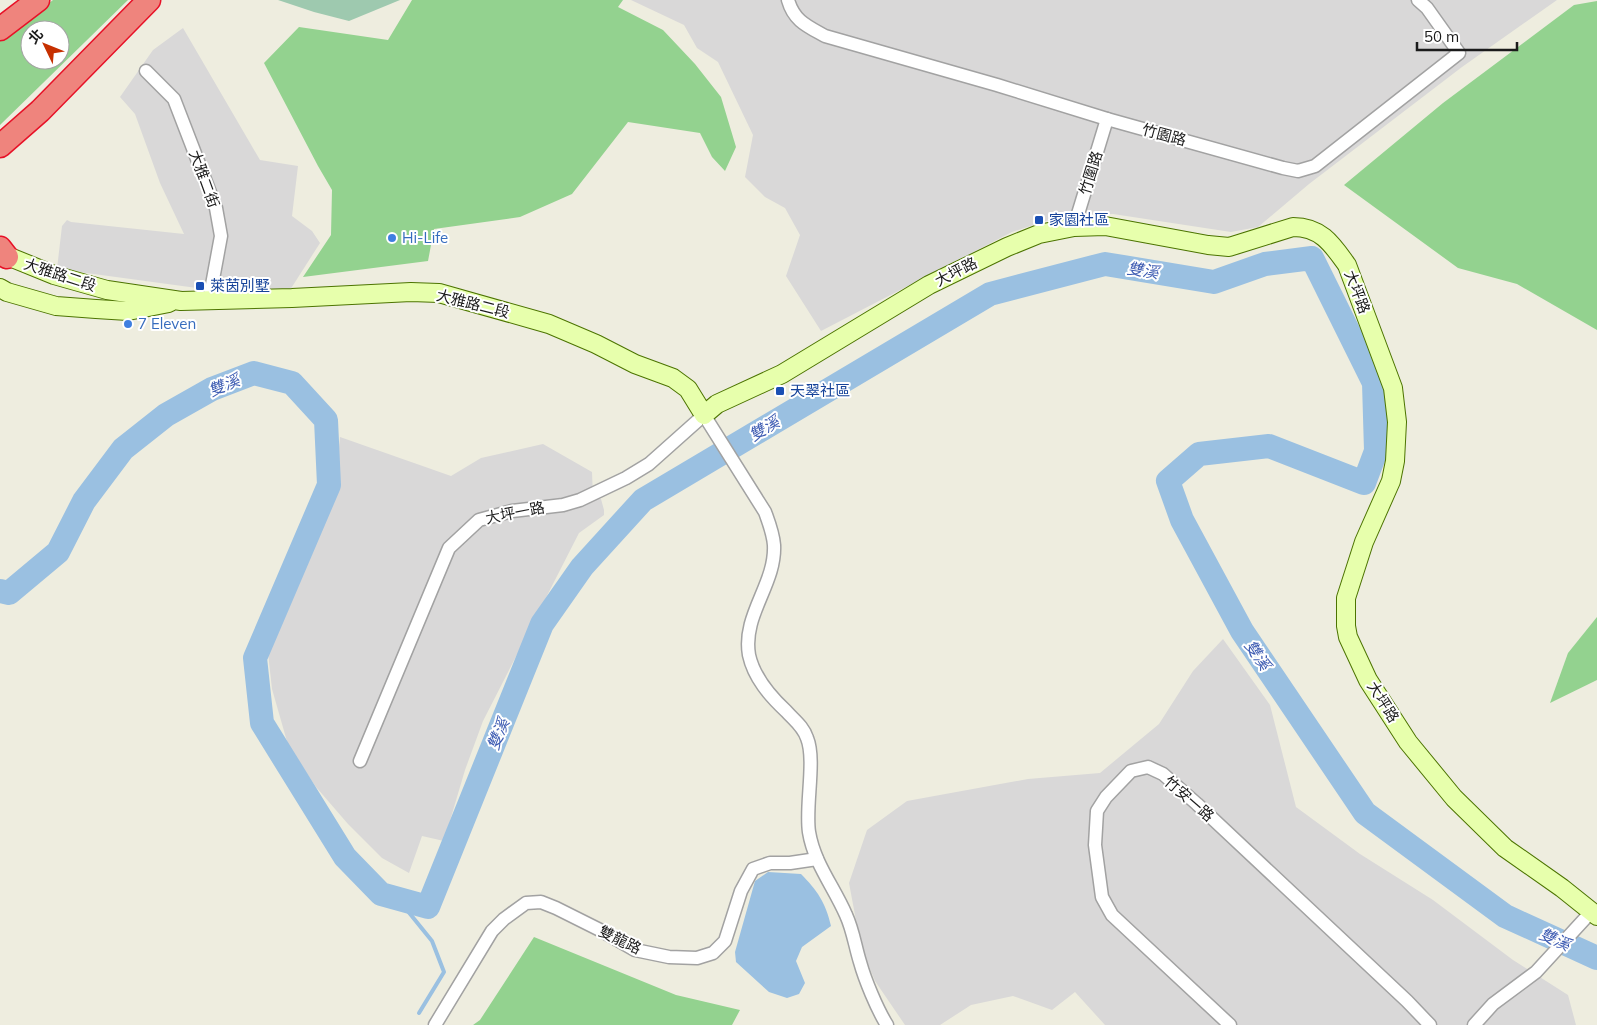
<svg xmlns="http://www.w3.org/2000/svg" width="1597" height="1025" font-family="Mulish,'Noto Sans TC',sans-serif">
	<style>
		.residential { fill: #d9d8d8 }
		.forest { fill: #93d28f; fill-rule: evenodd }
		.cemetery { fill: #9ec9af }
		.water { fill: #9ac0e1 }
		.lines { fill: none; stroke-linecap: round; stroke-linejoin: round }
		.stream { stroke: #9ac0e1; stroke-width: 4 }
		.river { stroke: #9ac0e1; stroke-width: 24 }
		.street-casing { stroke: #a2a2a2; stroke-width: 15 }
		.secondary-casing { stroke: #4c7400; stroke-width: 20 }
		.highway-casing { stroke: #e71127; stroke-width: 25 }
		.street { stroke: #fff; stroke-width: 12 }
		.secondary { stroke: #e7ffac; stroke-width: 18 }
		.highway { stroke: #ef847d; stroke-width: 22 }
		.transit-dot { fill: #1a4fb4; stroke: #fff; stroke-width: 2 }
		.shop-dot { fill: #3f7fe0; stroke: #fff; stroke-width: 2 }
		.labels { text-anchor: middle; stroke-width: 4; stroke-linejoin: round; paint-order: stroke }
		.street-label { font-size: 15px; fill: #1b1b1b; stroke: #fff }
		.transit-label { font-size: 15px; fill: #164399; stroke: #fff; text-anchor: start }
		.shop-label { font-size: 15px; fill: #366cbe; stroke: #fff; text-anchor: start }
		.water-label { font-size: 16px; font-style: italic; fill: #3f5db3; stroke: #fff }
	</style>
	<rect width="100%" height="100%" fill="#eeeddf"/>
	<!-- residential -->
	<g class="residential">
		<path d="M 631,0 L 1557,0 L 1462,67 L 1309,184 L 1258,227 L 1231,232 L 1113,214 L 1064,215 L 1012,232 L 821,331 L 786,276 L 800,235 L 785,208 L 765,197 L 745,177 L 753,135 L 718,62 L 697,48 L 684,25 Z"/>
		<path d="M 183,28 L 260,160 L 298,166 L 292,216 L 312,231 L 320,243 L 290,290 L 219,291 L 57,269 L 62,226 L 67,220 L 71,222 L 184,234 L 160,183 L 135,114 L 120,97 L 153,50 Z"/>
		<path d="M 340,437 L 451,476 L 481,458 L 543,444 L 592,472 L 593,498 L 601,499 L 604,510 L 604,515 L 579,533 L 483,721 L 465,770 L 444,841 L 422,836 L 409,873 L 382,858 L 348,824 L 316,787 L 288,745 L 272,689 L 265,626 L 334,493 Z"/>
		<path d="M 1223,639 L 1270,705 L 1296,807 L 1360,854 L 1433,900 L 1513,960 L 1568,995 L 1576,1025 L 1105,1025 L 1075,992 L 1052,1010 L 1013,996 L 971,1005 L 940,1025 L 905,1025 L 875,981 L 861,947 L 849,883 L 867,830 L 907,801 L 1028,779 L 1100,773 L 1159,724 L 1193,671 Z"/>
	</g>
	<!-- forest -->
	<g class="forest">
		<path d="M 53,0 L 128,0 L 0,125 L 0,41 ZM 30,30 L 60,30 L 60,60 L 30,60 Z"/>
		<path d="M 412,0 L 623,0 L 618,7 L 663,30 L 695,64 L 721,97 L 736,147 L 725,171 L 712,157 L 700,133 L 628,122 L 572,194 L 520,217 L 434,229 L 428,261 L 303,277 L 331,235 L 332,190 L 318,166 L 264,63 L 299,27 L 388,40 Z"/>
		<path d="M 1597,1 L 1597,330 L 1517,284 L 1458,268 L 1344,185 L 1443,103 L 1574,5 Z"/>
		<path d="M 1597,617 L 1597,680 L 1550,703 L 1568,653 Z"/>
		<path d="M 534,937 L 676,995 L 740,1010 L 732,1025 L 473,1025 L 480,1020 Z"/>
	</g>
	<!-- cemetery -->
	<path class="cemetery" d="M 278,0 L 400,0 L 349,21 L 314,12 Z"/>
	<!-- water -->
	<path class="water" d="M 768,872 L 801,874 C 817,890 826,903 831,926 L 802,947 L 796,961 L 805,983 L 799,994 L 787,998 L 769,992 L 736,962 L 735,952 L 755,881 Z"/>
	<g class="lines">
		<!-- stream -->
		<path class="stream" d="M 398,899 L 432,941 L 444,972 L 419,1013"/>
		<!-- river -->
		<path class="river" d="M 0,591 L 9,593 L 58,552 L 84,501 L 123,449 L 166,415 L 212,389 L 254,373 L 292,383 L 326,420 L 329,485 L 255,658 L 262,723 L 345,857 L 381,894 L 428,907 L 542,624 L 582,567 L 643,500 L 990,294 L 1105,264 L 1214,282 L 1265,264 L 1312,258 L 1374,383 L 1376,451 L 1364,483 L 1269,446 L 1199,454 L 1168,481 L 1182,520 L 1242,631 L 1365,813 L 1505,916 L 1597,958"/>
		<defs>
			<g id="street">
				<path d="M 788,0 C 794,21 807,26 825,36 L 997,85 L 1107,119 L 1283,168 L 1298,171 L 1315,166 L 1459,53 L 1427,8 L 1418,0"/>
				<path d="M 146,71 L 174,99 L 216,208 L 221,236 L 209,301"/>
				<path d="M 1074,227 L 1107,119"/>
				<path d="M 360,761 L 449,548 L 479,520 L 512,511 L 563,505 L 580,500 L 626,478 L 649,464 L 704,415 L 765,512 C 769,523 773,533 774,545 C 776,584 742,615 749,655 C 754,678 770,696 786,711 C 794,720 803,726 807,738 C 816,760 805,806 809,832 C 814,863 834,887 846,915 C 853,930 855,946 860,962 C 865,980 877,1009 887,1025"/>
				<path d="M 435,1025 L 492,931 L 504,919 L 526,903 L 541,902 L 556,908 L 602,931 L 635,950 L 669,957 L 697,958 L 713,953 L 725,941 L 741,891 L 753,869 L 770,863 L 790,863 L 817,859"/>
				<path d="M 1230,1025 L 1112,915 L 1102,897 L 1095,845 L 1097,811 L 1106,797 L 1131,771 L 1148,767 L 1163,774 L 1197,804 L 1407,1001 L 1430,1025"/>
				<path d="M 1474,1025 L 1493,1004 L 1536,972 L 1591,912"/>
			</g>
			<g id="secondary">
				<path d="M 0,253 L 54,275 L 107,290 L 181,301 L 292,298 L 411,292 L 439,293 L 549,324 L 596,344 L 635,364 L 673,378 L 688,389 L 704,415 L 717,404 L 782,374 L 929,285 L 1007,247 L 1039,234 L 1074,227 L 1105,226 L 1208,245 L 1229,247 L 1293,227 C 1321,227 1332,244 1347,265 L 1393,388 L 1397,422 L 1395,461 L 1391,481 L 1364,542 L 1346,598 L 1346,626 L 1348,637 L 1368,680 L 1408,742 L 1454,798 L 1505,848 L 1562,888 L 1597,916"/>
				<path d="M 0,288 L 7,292 L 56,306 L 96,309 L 128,311 L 169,303"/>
			</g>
			<g id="highway">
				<path d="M 0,29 L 38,0"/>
				<path d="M 0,146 L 40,111 L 149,0"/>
				<path d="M 0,248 L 7,257"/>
			</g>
		</defs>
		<!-- street casing -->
		<use href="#street" class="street-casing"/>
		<!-- secondary casing -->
		<use href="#secondary" class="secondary-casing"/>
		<!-- highway casing -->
		<use href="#highway" class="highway-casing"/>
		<!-- street -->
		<use href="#street" class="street"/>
		<!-- secondary -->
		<use href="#secondary" class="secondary"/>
		<!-- highway -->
		<use href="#highway" class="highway"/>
	</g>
	<!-- markers -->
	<g class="transit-dot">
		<rect x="1034" y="215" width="10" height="10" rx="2.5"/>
		<rect x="195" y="281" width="10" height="10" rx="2.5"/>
		<rect x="775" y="386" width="10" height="10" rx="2.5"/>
	</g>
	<g class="shop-dot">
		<circle cx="392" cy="238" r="5"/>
		<circle cx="128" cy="324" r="5"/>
	</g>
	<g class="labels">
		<!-- street labels -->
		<g class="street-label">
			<text transform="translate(1164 135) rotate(15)" y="5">竹園路</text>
			<text transform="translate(1091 173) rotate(-73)" y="5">竹圍路</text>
			<text transform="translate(204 179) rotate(70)" y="5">大雅二街</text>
			<text transform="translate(956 272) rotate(-27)" y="5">大坪路</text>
			<text transform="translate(60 275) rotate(18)" y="5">大雅路二段</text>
			<text transform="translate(1357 292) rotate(69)" y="5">大坪路</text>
			<text transform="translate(473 304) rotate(14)" y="5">大雅路二段</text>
			<text transform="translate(515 513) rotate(-11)" y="5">大坪一路</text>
			<text transform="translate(1383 702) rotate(58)" y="5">大坪路</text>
			<text transform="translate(1189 799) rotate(41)" y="5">竹安一路</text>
			<text transform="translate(620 940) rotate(26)" y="5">雙龍路</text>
		</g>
		<!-- transit labels -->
		<g class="transit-label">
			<text x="1049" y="225">家園社區</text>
			<text x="210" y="291">萊茵別墅</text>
			<text x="790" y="396">天翠社區</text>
		</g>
		<!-- shop labels -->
		<g class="shop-label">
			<text x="402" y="243">Hi-Life</text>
			<text x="138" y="329">7 Eleven</text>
		</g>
		<!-- water labels -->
		<g class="water-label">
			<text transform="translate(1143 270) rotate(9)" y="6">雙溪</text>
			<text transform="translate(224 385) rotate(-23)" y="6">雙溪</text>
			<text transform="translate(764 428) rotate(-31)" y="6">雙溪</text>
			<text transform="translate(1258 655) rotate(56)" y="6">雙溪</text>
			<text transform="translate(498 734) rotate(-68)" y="6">雙溪</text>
			<text transform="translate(1555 939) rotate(24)" y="6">雙溪</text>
		</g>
	</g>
	<!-- north arrow -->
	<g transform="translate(45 45) rotate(313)"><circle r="24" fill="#ffffff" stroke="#a4a4a4"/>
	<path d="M0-4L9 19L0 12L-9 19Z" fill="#c63000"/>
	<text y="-8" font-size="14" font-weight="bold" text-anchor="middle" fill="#1b1b1b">北</text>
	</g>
	<!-- scale -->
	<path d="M1417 42v8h100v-8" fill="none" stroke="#1b1b1b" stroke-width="2.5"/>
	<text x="1424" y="42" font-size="15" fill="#1b1b1b" stroke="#ffffff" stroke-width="4" paint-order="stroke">50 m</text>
</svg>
